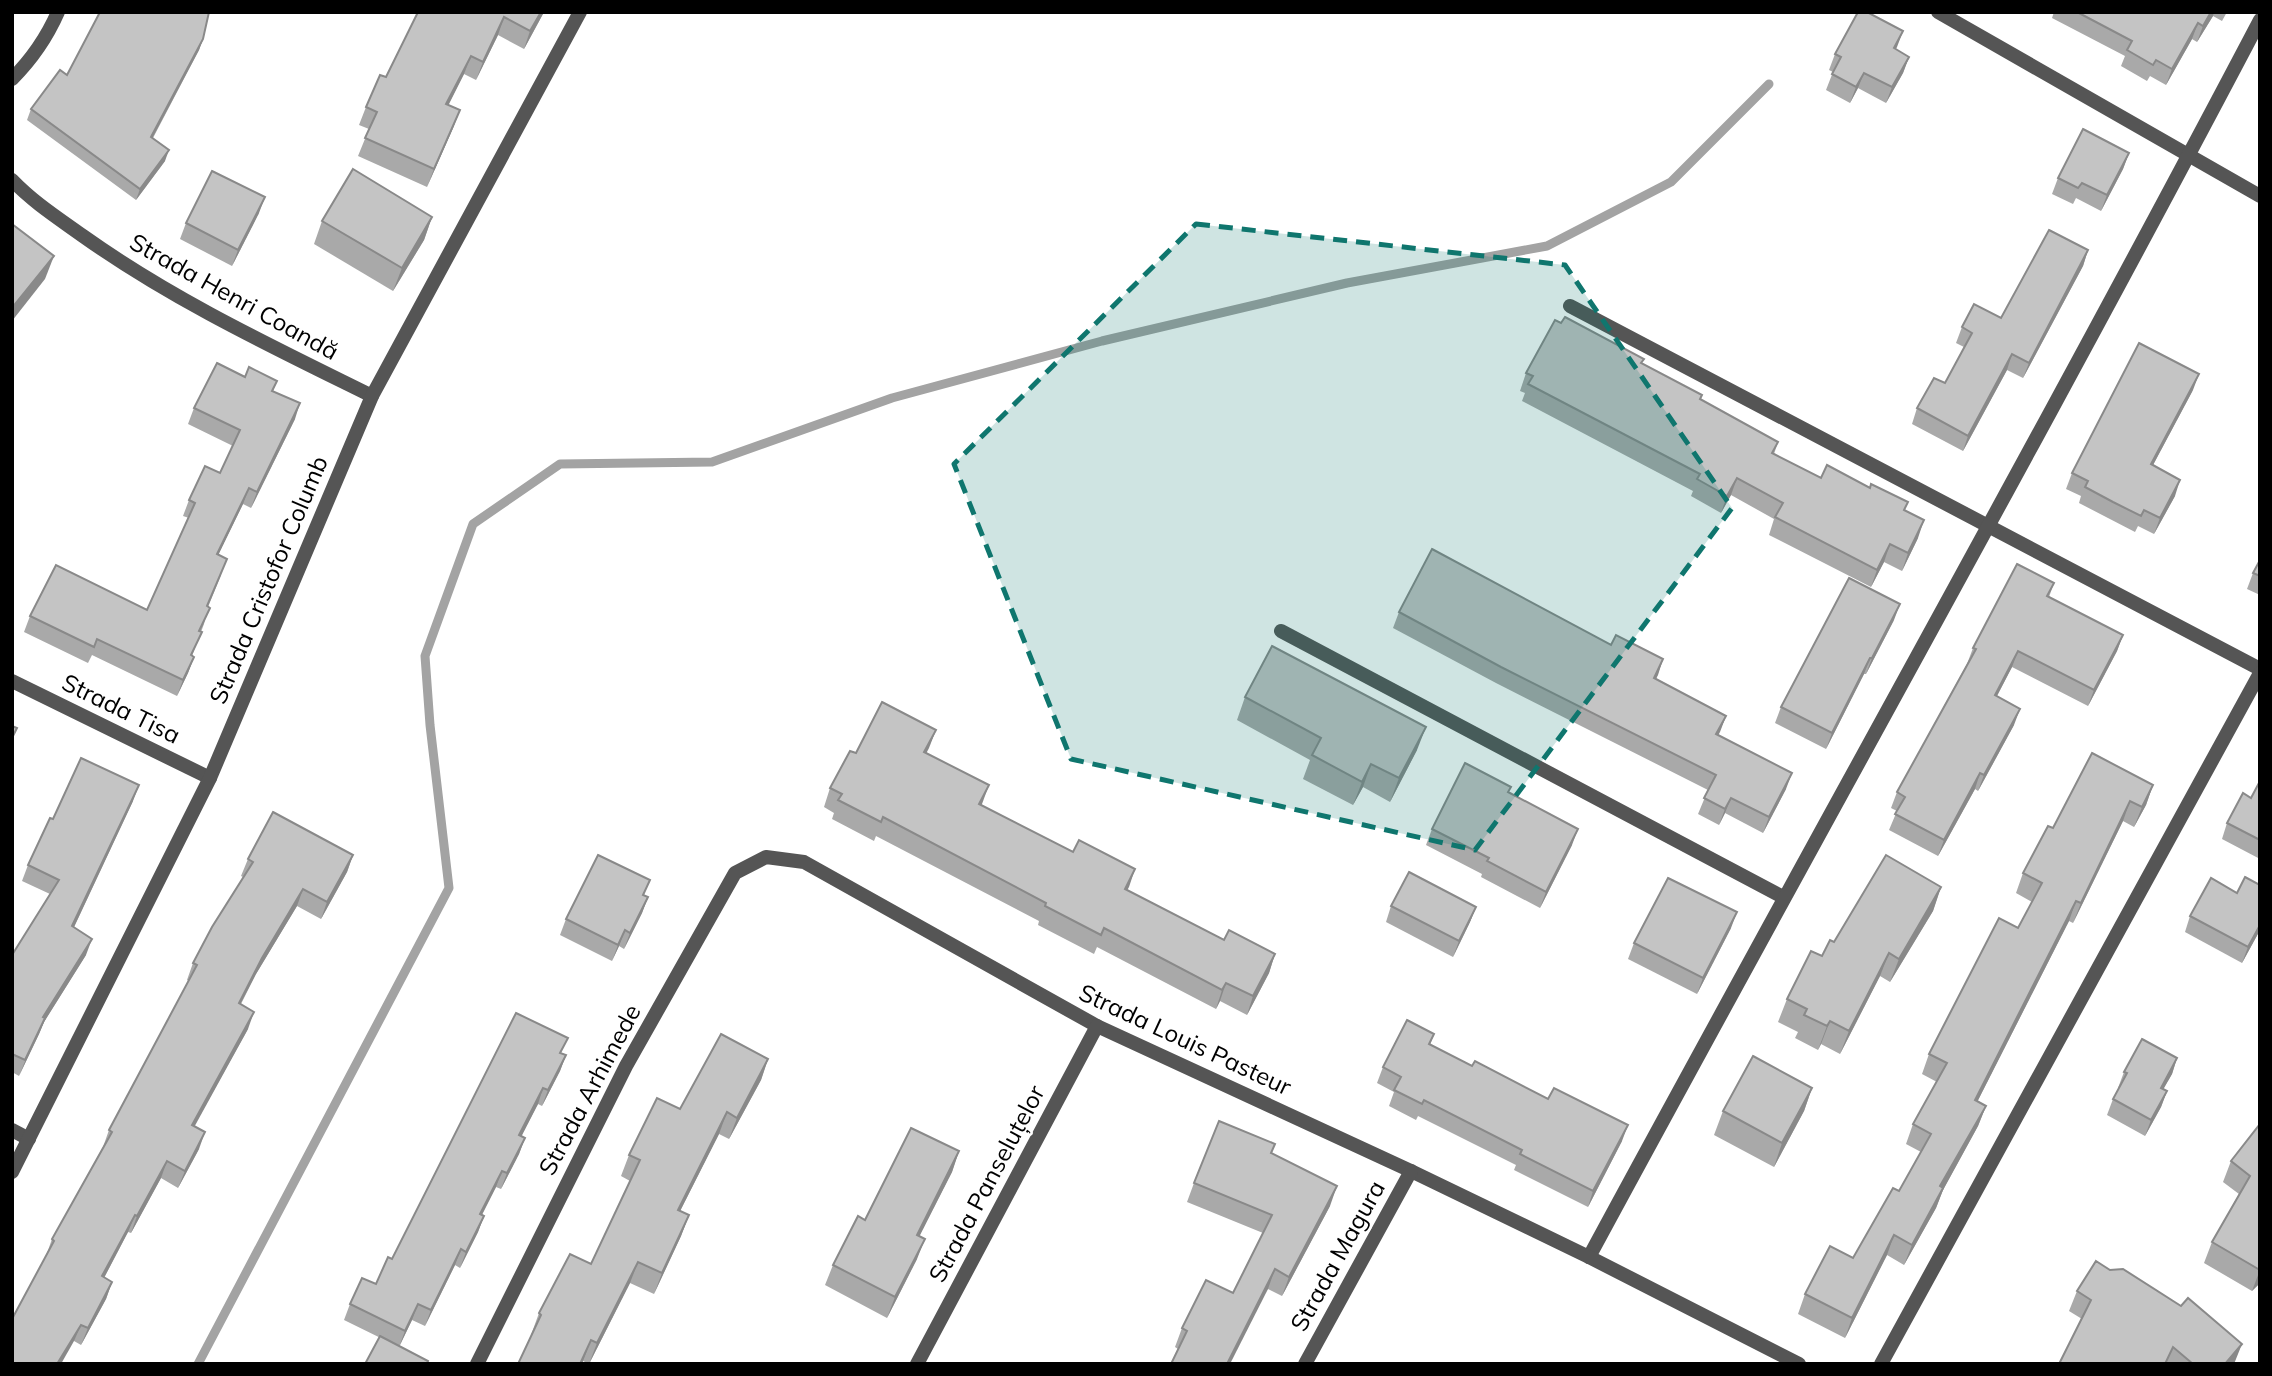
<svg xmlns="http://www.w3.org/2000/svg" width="2272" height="1376" font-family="Mulish,sans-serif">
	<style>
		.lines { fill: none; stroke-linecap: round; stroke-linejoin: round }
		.stream { stroke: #a3a3a3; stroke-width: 9 }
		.street { stroke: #555; stroke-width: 14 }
		.wall { fill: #a9a9a9 }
		.shaded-wall { fill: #898989 }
		.building { fill: #c4c4c4; stroke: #898989; stroke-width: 2 }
		.marked { fill: #0f766e; fill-opacity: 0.2; stroke: #0f766e; stroke-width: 5; stroke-dasharray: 14 9; stroke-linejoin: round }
		.labels { text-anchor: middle; stroke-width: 5; stroke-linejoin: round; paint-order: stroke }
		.street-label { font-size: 24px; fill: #000; stroke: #fff }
	</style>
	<rect width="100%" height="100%" fill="#fff"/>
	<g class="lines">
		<!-- stream -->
		<path class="stream" d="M 198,1364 L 449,888 L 430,725 L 425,656 L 473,524 L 560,464 L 712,462 L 892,398 L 1102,341 L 1347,283 L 1547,246 L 1671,182 L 1769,84"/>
		<!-- street -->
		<g class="street">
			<path d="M 1938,12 L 2260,196"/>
			<path d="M 12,79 C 31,60 47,37 58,12"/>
			<path d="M 12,180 C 33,202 58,218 83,236 C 173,300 273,347 372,396"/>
			<path d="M 1570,306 L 2260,669"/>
			<path d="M 1281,631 L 1783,897"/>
			<path d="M 12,681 L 210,778"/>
			<path d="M 12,1130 L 29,1139"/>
			<path d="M 12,1172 L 210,778 L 372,396 L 580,12"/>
			<path d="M 1589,1257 C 1812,844 2042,435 2260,20"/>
			<path d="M 477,1364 L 626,1066 L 735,873 L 766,857 L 804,862 L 1097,1026 L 1411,1171 L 1589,1257 L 1799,1364"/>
			<path d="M 917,1364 L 1097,1026"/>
			<path d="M 1305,1364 L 1411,1171"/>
			<path d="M 1881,1364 L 2260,673"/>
		</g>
	</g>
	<!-- wall -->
	<g class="wall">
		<path d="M 418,12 L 544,12 L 524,49 L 498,35 L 476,80 L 464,74 L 448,105 L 460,110 L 453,128 L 427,187 L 358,156 L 369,129 L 359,125 L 366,107 L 386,77 Z"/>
		<path d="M 2054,12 L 2227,12 L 2222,21 L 2213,16 L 2197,42 L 2192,39 L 2166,85 L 2150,76 L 2147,81 L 2121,66 L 2125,56 L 2052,18 Z"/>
		<path d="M 203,39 L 199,50 L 153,138 L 165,161 L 136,200 L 27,120 L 31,109 L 67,75 Z"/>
		<path d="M 1896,50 L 1909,57 L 1903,73 L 1886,103 L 1858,88 L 1850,103 L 1826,90 L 1833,72 L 1829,70 L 1835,54 Z"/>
		<path d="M 2129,153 L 2123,169 L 2101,211 L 2076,198 L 2073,204 L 2052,194 L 2058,178 Z"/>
		<path d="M 259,213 L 232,266 L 180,239 L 186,223 Z"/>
		<path d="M 432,217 L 424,240 L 393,291 L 314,244 L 322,221 Z"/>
		<path d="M 2088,250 L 2083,266 L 2023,378 L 2007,370 L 1963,451 L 1912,424 L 1917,408 L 1945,383 L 1964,347 L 1956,343 L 1962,327 L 2001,318 Z"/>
		<path d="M 1642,363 L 1702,395 L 1700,400 L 1778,442 L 1774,454 L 1821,478 L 1905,511 L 1918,538 L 1902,571 L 1884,562 L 1871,587 L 1769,535 L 1774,519 L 1731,495 L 1721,513 L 1691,496 L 1693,491 L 1522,401 L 1525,393 L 1520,391 L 1526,373 Z"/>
		<path d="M 245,377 L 277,381 L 273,391 L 295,419 L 251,508 L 243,504 L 218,555 L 221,575 L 208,607 L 204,624 L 192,656 L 194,657 L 188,673 L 177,696 L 92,655 L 88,663 L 24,632 L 30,616 L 147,610 L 189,518 L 183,516 L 189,500 L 220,473 L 233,446 L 188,424 L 194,408 Z"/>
		<path d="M 2193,390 L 2153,465 L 2175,496 L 2154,534 L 2138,526 L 2135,532 L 2079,503 L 2081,496 L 2066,489 L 2072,473 Z"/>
		<path d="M 2260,560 L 2260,595 L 2247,589 L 2253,573 Z"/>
		<path d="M 2054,583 L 2049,597 L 2123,635 L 2117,651 L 2088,706 L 2012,667 L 1997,696 L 2014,725 L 1978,791 L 1975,789 L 1938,856 L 1889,830 L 1897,811 L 1891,808 L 1897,792 L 1967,664 L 1973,648 Z"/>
		<path d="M 1399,612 L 1611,645 L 1663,659 L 1656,679 L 1726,716 L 1718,735 L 1786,789 L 1763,833 L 1725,813 L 1719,825 L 1698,814 L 1708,790 L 1496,683 L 1393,628 Z"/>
		<path d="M 1894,620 L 1866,674 L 1864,674 L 1826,749 L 1775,723 L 1781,707 Z"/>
		<path d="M 1245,697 L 1417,750 L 1390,802 L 1363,787 L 1353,805 L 1303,779 L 1310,760 L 1237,720 Z"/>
		<path d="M 936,730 L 926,753 L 981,805 L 1127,890 L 1224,940 L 1275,954 L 1269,973 L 1247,1015 L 1220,1001 L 1216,1009 L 1097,947 L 1094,954 L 1038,925 L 1039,921 L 876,836 L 874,841 L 832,819 L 834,813 L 824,807 L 830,788 Z"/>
		<path d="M 2260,781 L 2260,859 L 2222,839 L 2227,823 L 2251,798 Z"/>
		<path d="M 2153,785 L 2146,805 L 2134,827 L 2123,821 L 2073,923 L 2069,921 L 1977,1102 L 1986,1106 L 1978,1126 L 1943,1190 L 1936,1208 L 1904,1265 L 1887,1255 L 1845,1338 L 1798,1314 L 1805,1294 L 1853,1258 L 1899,1191 L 1921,1152 L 1906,1144 L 1913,1124 L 1937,1082 L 1922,1074 L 1929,1054 L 2018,928 L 2032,902 L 2016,893 L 2023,873 L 2053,828 Z"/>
		<path d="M 133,801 L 74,927 L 86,955 L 44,1022 L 39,1034 L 19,1076 L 12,1072 L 12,955 L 50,894 L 22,881 L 28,865 L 53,819 Z"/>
		<path d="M 1432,829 L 1572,845 L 1540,908 L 1481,877 L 1482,874 L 1426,845 Z"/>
		<path d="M 353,855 L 347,872 L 321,919 L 297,906 L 256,974 L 241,1004 L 248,1029 L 194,1126 L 199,1149 L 178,1188 L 161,1178 L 131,1233 L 128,1232 L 104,1278 L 112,1282 L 106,1299 L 81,1345 L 74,1341 L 21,1304 L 46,1256 L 52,1239 L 103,1147 L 109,1130 L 189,981 L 187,980 L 193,963 L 243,877 L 241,876 L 248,859 Z"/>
		<path d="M 2260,885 L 2260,930 L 2242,963 L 2185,932 L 2190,916 Z"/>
		<path d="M 1941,887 L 1933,911 L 1890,982 L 1880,976 L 1840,1054 L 1821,1044 L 1818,1050 L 1795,1038 L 1798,1032 L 1778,1022 L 1787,999 L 1834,942 Z"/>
		<path d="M 644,896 L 648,897 L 642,913 L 624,949 L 619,946 L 612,961 L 560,935 L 566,919 Z"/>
		<path d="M 1391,906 L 1476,907 L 1470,922 L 1453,957 L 1386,922 Z"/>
		<path d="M 1731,928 L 1697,994 L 1628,959 L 1634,943 Z"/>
		<path d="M 1434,1034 L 1430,1045 L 1622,1141 L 1588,1207 L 1514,1170 L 1516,1165 L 1418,1116 L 1416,1120 L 1389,1106 L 1394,1092 L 1377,1083 L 1383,1067 Z"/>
		<path d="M 562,1053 L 566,1055 L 560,1071 L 542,1106 L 538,1104 L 521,1136 L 525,1138 L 519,1154 L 501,1189 L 496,1187 L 482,1215 L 484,1216 L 478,1232 L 460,1268 L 455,1265 L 425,1326 L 412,1320 L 399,1347 L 344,1320 L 350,1304 L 376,1284 L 392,1259 Z"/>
		<path d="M 2177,1058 L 2172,1074 L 2163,1089 L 2167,1091 L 2161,1107 L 2145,1136 L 2107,1115 L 2113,1099 L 2119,1088 L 2118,1088 L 2124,1072 Z"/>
		<path d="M 768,1059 L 761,1080 L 729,1139 L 719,1134 L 680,1211 L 689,1215 L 681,1236 L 654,1294 L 630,1283 L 589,1364 L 583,1361 L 582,1364 L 518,1364 L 532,1335 L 531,1335 L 539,1313 L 591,1264 L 630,1181 L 621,1176 L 629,1155 L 680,1109 Z"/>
		<path d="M 1812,1088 L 1804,1111 L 1774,1167 L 1714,1135 L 1723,1111 Z"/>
		<path d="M 2260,1124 L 2260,1283 L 2252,1291 L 2204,1263 L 2212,1242 L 2239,1194 L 2223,1182 L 2231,1161 Z"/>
		<path d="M 959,1151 L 952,1172 L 919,1236 L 917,1259 L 887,1318 L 825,1285 L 833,1265 L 865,1220 Z"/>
		<path d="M 1272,1153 L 1330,1206 L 1282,1296 L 1268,1289 L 1178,1349 L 1175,1347 L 1182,1328 L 1233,1293 L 1263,1233 L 1187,1202 L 1194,1183 Z"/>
		<path d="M 2077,1291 L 2235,1363 L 2059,1364 L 2082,1319 L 2069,1311 Z"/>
	</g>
	<!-- shaded-wall -->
	<g class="shaded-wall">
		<path d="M 541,12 L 544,12 L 524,49 L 530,31 Z"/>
		<path d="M 2211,12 L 2214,12 L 2213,16 L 2197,42 L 2203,26 Z"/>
		<path d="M 504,17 L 498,35 L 476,80 L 483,62 Z"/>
		<path d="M 2198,23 L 2192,39 L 2166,85 L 2172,69 Z"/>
		<path d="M 1903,31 L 1897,47 L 1888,64 L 1894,48 Z"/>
		<path d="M 203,39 L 199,50 L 147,148 L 151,137 Z"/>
		<path d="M 471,56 L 464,74 L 440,122 L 446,104 Z"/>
		<path d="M 1909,57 L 1903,73 L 1886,103 L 1892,87 Z"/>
		<path d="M 1864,73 L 1858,88 L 1850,103 L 1856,87 Z"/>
		<path d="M 460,110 L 453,128 L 427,187 L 434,169 Z"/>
		<path d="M 169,150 L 165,161 L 136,200 L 140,189 Z"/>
		<path d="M 2129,153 L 2123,169 L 2101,211 L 2107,195 Z"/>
		<path d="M 265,197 L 259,213 L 232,266 L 238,250 Z"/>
		<path d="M 432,217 L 424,240 L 393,291 L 402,268 Z"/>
		<path d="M 2088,250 L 2083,266 L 2023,378 L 2029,363 Z"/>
		<path d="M 54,256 L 45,279 L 12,321 L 12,308 Z"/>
		<path d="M 2012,354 L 2007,370 L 1963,451 L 1968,436 Z"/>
		<path d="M 2199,374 L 2193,390 L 2145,480 L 2151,464 Z"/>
		<path d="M 300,403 L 295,419 L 251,508 L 257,492 Z"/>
		<path d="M 1737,478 L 1731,495 L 1721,513 L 1727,496 Z"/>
		<path d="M 2180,480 L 2175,496 L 2154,534 L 2160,518 Z"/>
		<path d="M 249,488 L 243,504 L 211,570 L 217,554 Z"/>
		<path d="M 1924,520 L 1918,538 L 1902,571 L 1908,553 Z"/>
		<path d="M 1890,544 L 1884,562 L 1871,587 L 1877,570 Z"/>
		<path d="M 1900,604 L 1894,620 L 1866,674 L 1872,658 Z"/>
		<path d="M 2123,635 L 2117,651 L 2088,706 L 2094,690 Z"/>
		<path d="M 2018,651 L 2012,667 L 1989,711 L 1995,695 Z"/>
		<path d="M 194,657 L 188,673 L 177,696 L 183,680 Z"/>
		<path d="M 1870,658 L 1864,674 L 1826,749 L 1832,733 Z"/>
		<path d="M 1663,659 L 1658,675 L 1648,694 L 1654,678 Z"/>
		<path d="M 2020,709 L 2014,725 L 1978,791 L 1984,775 Z"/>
		<path d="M 1726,716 L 1720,732 L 1710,750 L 1716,734 Z"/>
		<path d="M 1426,727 L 1417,750 L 1390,802 L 1399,778 Z"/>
		<path d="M 936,730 L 929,748 L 917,771 L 924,752 Z"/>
		<path d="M 1371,764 L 1363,787 L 1353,805 L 1362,782 Z"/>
		<path d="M 1792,773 L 1786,789 L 1763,833 L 1769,817 Z"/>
		<path d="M 1980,773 L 1975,789 L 1938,856 L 1944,840 Z"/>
		<path d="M 139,785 L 133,801 L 67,942 L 72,926 Z"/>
		<path d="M 989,785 L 982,804 L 972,823 L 979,804 Z"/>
		<path d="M 2153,785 L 2146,805 L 2134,827 L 2142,807 Z"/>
		<path d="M 1731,798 L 1725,813 L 1719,825 L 1725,809 Z"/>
		<path d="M 2130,801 L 2123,821 L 2073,923 L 2081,903 Z"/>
		<path d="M 1578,829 L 1572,845 L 1540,908 L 1546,892 Z"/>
		<path d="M 353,855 L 347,872 L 321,919 L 327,902 Z"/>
		<path d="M 1135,869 L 1129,887 L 1118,907 L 1125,889 Z"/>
		<path d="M 1941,887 L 1933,911 L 1890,982 L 1899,959 Z"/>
		<path d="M 303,889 L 297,906 L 256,974 L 232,1020 L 239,1003 L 262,958 Z"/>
		<path d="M 648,897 L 642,913 L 624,949 L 630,933 Z"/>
		<path d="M 2076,901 L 2069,921 L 1968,1120 L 1975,1100 Z"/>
		<path d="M 1476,907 L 1470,922 L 1453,957 L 1459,941 Z"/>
		<path d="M 1737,912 L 1731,928 L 1697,994 L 1703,978 Z"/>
		<path d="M 2260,925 L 2260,930 L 2242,963 L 2248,947 Z"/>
		<path d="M 625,930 L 619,946 L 612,961 L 618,945 Z"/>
		<path d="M 92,939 L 86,955 L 44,1022 L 39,1034 L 19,1076 L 43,1017 Z"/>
		<path d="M 1889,953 L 1880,976 L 1840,1054 L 1849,1031 Z"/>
		<path d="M 1275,954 L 1269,973 L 1247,1015 L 1253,996 Z"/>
		<path d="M 1226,983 L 1220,1001 L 1216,1009 L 1222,990 Z"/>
		<path d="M 254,1012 L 248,1029 L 186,1142 L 192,1125 Z"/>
		<path d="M 1830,1021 L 1821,1044 L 1818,1050 L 1827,1026 Z"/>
		<path d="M 566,1055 L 560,1071 L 542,1106 L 548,1090 Z"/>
		<path d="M 2177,1058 L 2172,1074 L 2155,1104 L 2161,1088 Z"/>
		<path d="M 768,1059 L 761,1080 L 729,1139 L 737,1118 Z"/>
		<path d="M 543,1088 L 538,1104 L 514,1151 L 519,1135 Z"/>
		<path d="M 1812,1088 L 1804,1111 L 1774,1167 L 1782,1143 Z"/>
		<path d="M 2167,1091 L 2161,1107 L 2145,1136 L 2151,1120 Z"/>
		<path d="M 1986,1106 L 1978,1126 L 1943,1190 L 1936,1208 L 1904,1265 L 1912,1245 L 1940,1186 Z"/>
		<path d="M 727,1112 L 719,1134 L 670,1231 L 678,1210 Z"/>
		<path d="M 1628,1125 L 1622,1141 L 1588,1207 L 1593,1191 Z"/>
		<path d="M 205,1132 L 199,1149 L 178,1188 L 185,1171 Z"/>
		<path d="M 525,1138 L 519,1154 L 501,1189 L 507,1173 Z"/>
		<path d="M 959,1151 L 952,1172 L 910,1255 L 917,1235 Z"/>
		<path d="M 167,1161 L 161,1178 L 131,1233 L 137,1216 Z"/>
		<path d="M 502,1171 L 496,1187 L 474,1230 L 480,1214 Z"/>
		<path d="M 1337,1186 L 1330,1206 L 1282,1296 L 1289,1277 Z"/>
		<path d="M 135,1215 L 128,1232 L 96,1293 L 102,1276 Z"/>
		<path d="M 689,1215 L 681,1236 L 654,1294 L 662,1273 Z"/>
		<path d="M 484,1216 L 478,1232 L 460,1268 L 466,1252 Z"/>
		<path d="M 1894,1235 L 1887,1255 L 1845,1338 L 1852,1318 Z"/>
		<path d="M 925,1239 L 917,1259 L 887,1318 L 895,1297 Z"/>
		<path d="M 461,1249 L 455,1265 L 425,1326 L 431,1310 Z"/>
		<path d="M 638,1262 L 630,1283 L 589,1364 L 597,1343 Z"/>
		<path d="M 1275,1269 L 1268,1289 L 1230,1364 L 1227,1364 Z"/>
		<path d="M 2260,1270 L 2260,1283 L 2252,1291 Z"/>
		<path d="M 112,1282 L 106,1299 L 81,1345 L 88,1328 Z"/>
		<path d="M 418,1304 L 412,1320 L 399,1347 L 405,1331 Z"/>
		<path d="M 81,1325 L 74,1341 L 61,1364 L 57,1364 Z"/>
		<path d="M 591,1340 L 583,1361 L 582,1364 L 580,1364 Z"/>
		<path d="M 2242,1344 L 2234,1364 L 2225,1364 Z"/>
	</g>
	<!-- building -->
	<g class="building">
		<path d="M 100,12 L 209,12 L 203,39 L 151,137 L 169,150 L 140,189 L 31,109 L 60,70 L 67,75 Z"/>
		<path d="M 418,12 L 541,12 L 530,31 L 504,17 L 483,62 L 471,56 L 446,104 L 460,110 L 434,169 L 365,138 L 377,112 L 366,107 L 380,75 L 386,77 Z"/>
		<path d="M 1858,12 L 1867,12 L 1903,31 L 1894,48 L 1909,57 L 1892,87 L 1864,73 L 1856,87 L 1832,74 L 1841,57 L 1835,54 Z"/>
		<path d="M 2077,12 L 2211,12 L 2203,26 L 2198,23 L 2172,69 L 2156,60 L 2153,65 L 2127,50 L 2132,41 Z"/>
		<path d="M 2083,129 L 2129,153 L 2107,195 L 2082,183 L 2078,188 L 2058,178 Z"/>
		<path d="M 353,169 L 432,217 L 402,268 L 322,221 Z"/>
		<path d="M 212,171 L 265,197 L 238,250 L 186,223 Z"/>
		<path d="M 12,224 L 54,256 L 12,308 Z"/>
		<path d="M 2049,230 L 2088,250 L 2029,363 L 2012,354 L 1968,436 L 1917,408 L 1934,378 L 1945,383 L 1972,333 L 1962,327 L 1974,304 L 2001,318 Z"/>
		<path d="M 1565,317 L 1644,359 L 1641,363 L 1702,395 L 1700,399 L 1778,442 L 1772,453 L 1821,478 L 1827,465 L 1870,488 L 1871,484 L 1908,502 L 1904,510 L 1924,520 L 1908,553 L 1890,544 L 1877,570 L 1775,517 L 1783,503 L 1737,478 L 1727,496 L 1697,479 L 1700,474 L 1528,384 L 1533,376 L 1526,373 L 1555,320 L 1561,323 Z"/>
		<path d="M 2139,343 L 2199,374 L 2151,464 L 2180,480 L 2160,518 L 2144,510 L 2141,516 L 2113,502 L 2085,487 L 2088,481 L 2072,473 Z"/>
		<path d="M 217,363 L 245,377 L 249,367 L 277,381 L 272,391 L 300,403 L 257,492 L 249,488 L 217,554 L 227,559 L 207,606 L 210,608 L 199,631 L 202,632 L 191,655 L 194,657 L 183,680 L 97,639 L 94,647 L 30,616 L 56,565 L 147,610 L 195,503 L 189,500 L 205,466 L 220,473 L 240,430 L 194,408 Z"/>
		<path d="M 1432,549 L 1611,645 L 1616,635 L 1663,659 L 1654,678 L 1726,716 L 1716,734 L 1792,773 L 1769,817 L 1731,798 L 1725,809 L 1704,798 L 1716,775 L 1501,667 L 1399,612 Z"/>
		<path d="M 2260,560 L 2260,576 L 2253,573 Z"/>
		<path d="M 2017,564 L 2054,583 L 2047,596 L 2123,635 L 2094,690 L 2018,651 L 1995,695 L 2020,709 L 1984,775 L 1980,773 L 1944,840 L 1895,814 L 1905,797 L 1897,792 L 1976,649 L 1973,648 Z"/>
		<path d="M 1849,578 L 1900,604 L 1872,658 L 1870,658 L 1832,733 L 1781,707 Z"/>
		<path d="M 1272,646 L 1426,727 L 1399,778 L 1371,764 L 1362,782 L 1312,755 L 1321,738 L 1245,697 Z"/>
		<path d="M 882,702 L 936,730 L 924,752 L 989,785 L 979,804 L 1073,852 L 1079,840 L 1135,869 L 1125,889 L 1224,940 L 1229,930 L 1275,954 L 1253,996 L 1226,983 L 1222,990 L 1104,928 L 1101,935 L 1045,906 L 1046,903 L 883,817 L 881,822 L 838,800 L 842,794 L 830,788 L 850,751 L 856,753 Z"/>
		<path d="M 12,726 L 17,728 L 12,738 Z"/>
		<path d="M 2092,753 L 2153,785 L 2142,807 L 2130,801 L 2081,903 L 2076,901 L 1975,1100 L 1986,1106 L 1940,1186 L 1943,1188 L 1912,1245 L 1894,1235 L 1852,1318 L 1805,1294 L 1830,1246 L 1853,1258 L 1893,1188 L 1899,1191 L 1931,1134 L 1913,1124 L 1947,1063 L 1929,1054 L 1999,918 L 2018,928 L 2042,883 L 2023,873 L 2048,826 L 2053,828 Z"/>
		<path d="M 81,758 L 139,785 L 72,926 L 92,939 L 43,1017 L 45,1018 L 25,1060 L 12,1054 L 12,955 L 59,880 L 28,865 L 50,818 L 53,819 Z"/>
		<path d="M 1465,763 L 1511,787 L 1508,792 L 1578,829 L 1546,892 L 1487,861 L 1489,858 L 1432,829 Z"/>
		<path d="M 2260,781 L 2260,840 L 2227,823 L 2243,793 L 2251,798 Z"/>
		<path d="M 273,812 L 353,855 L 327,902 L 303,889 L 262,958 L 239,1003 L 254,1012 L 192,1125 L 205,1132 L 185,1171 L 167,1161 L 137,1216 L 135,1215 L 102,1276 L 112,1282 L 88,1328 L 81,1325 L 57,1364 L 12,1364 L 12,1319 L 54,1241 L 52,1239 L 112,1132 L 109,1130 L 197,965 L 193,963 L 212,927 L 253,862 L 248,859 Z"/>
		<path d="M 598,855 L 650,880 L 643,895 L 648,897 L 630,933 L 625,930 L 618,945 L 566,919 Z"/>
		<path d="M 1886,855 L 1941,887 L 1899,959 L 1889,953 L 1849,1031 L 1830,1021 L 1827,1026 L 1804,1015 L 1807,1009 L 1787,999 L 1811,951 L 1822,956 L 1830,940 L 1834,942 Z"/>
		<path d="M 1409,872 L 1476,907 L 1459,941 L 1391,906 Z"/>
		<path d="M 2245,877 L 2260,885 L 2260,925 L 2248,947 L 2190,916 L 2211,878 L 2237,893 Z"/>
		<path d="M 1668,878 L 1737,912 L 1703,978 L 1634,943 Z"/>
		<path d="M 516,1013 L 568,1038 L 560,1053 L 566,1055 L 548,1090 L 543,1088 L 519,1135 L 525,1138 L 507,1173 L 502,1171 L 480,1214 L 484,1216 L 466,1252 L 461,1249 L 431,1310 L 418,1304 L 405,1331 L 350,1304 L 362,1278 L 376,1284 L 388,1257 L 392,1259 Z"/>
		<path d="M 1407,1020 L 1434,1034 L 1429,1044 L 1472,1066 L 1475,1061 L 1548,1099 L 1554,1088 L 1628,1125 L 1593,1191 L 1520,1154 L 1522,1150 L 1424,1100 L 1422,1104 L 1394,1090 L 1401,1077 L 1383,1067 Z"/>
		<path d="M 721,1034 L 768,1059 L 737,1118 L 727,1112 L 678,1210 L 689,1215 L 662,1273 L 638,1262 L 597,1343 L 591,1340 L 580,1364 L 518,1364 L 541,1315 L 539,1313 L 570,1254 L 591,1264 L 640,1160 L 629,1155 L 657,1098 L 680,1109 Z"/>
		<path d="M 2142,1039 L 2177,1058 L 2161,1088 L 2167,1091 L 2151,1120 L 2113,1099 L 2127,1073 L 2124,1072 Z"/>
		<path d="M 1753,1056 L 1812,1088 L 1782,1143 L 1723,1111 Z"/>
		<path d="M 1219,1121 L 1275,1144 L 1271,1153 L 1337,1186 L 1289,1277 L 1275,1269 L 1227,1364 L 1171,1364 L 1187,1331 L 1182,1328 L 1206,1280 L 1233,1293 L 1272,1215 L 1194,1183 Z"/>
		<path d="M 2260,1124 L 2260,1270 L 2212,1242 L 2250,1176 L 2231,1161 Z"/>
		<path d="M 911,1128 L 959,1151 L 917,1235 L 925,1239 L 895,1297 L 833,1265 L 858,1216 L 865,1220 Z"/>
		<path d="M 2096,1261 L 2110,1270 L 2123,1269 L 2181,1306 L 2188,1298 L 2242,1344 L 2225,1364 L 2193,1364 L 2173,1347 L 2165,1364 L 2059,1364 L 2091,1300 L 2077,1291 Z"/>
		<path d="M 380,1336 L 428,1361 L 427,1364 L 365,1364 Z"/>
	</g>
	<!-- marked area -->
	<path class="marked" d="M 1196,224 L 1565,265 L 1732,508 L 1475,850 L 1071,759 L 954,464 Z"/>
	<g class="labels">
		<!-- street labels -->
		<g class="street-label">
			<text transform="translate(234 297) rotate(29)" y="8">Strada Henri Coandă</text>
			<text transform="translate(269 580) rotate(-67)" y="8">Strada Cristofor Columb</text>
			<text transform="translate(121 709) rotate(26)" y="8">Strada Tisa</text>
			<text transform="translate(1185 1040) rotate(25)" y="8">Strada Louis Pasteur</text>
			<text transform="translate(590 1090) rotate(-62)" y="8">Strada Arhimede</text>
			<text transform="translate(987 1184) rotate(-62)" y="8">Strada Panseluțelor</text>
			<text transform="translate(1338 1256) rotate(-61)" y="8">Strada Magura</text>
		</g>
	</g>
	<!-- border -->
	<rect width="2272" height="1376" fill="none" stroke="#000000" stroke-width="28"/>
</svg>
